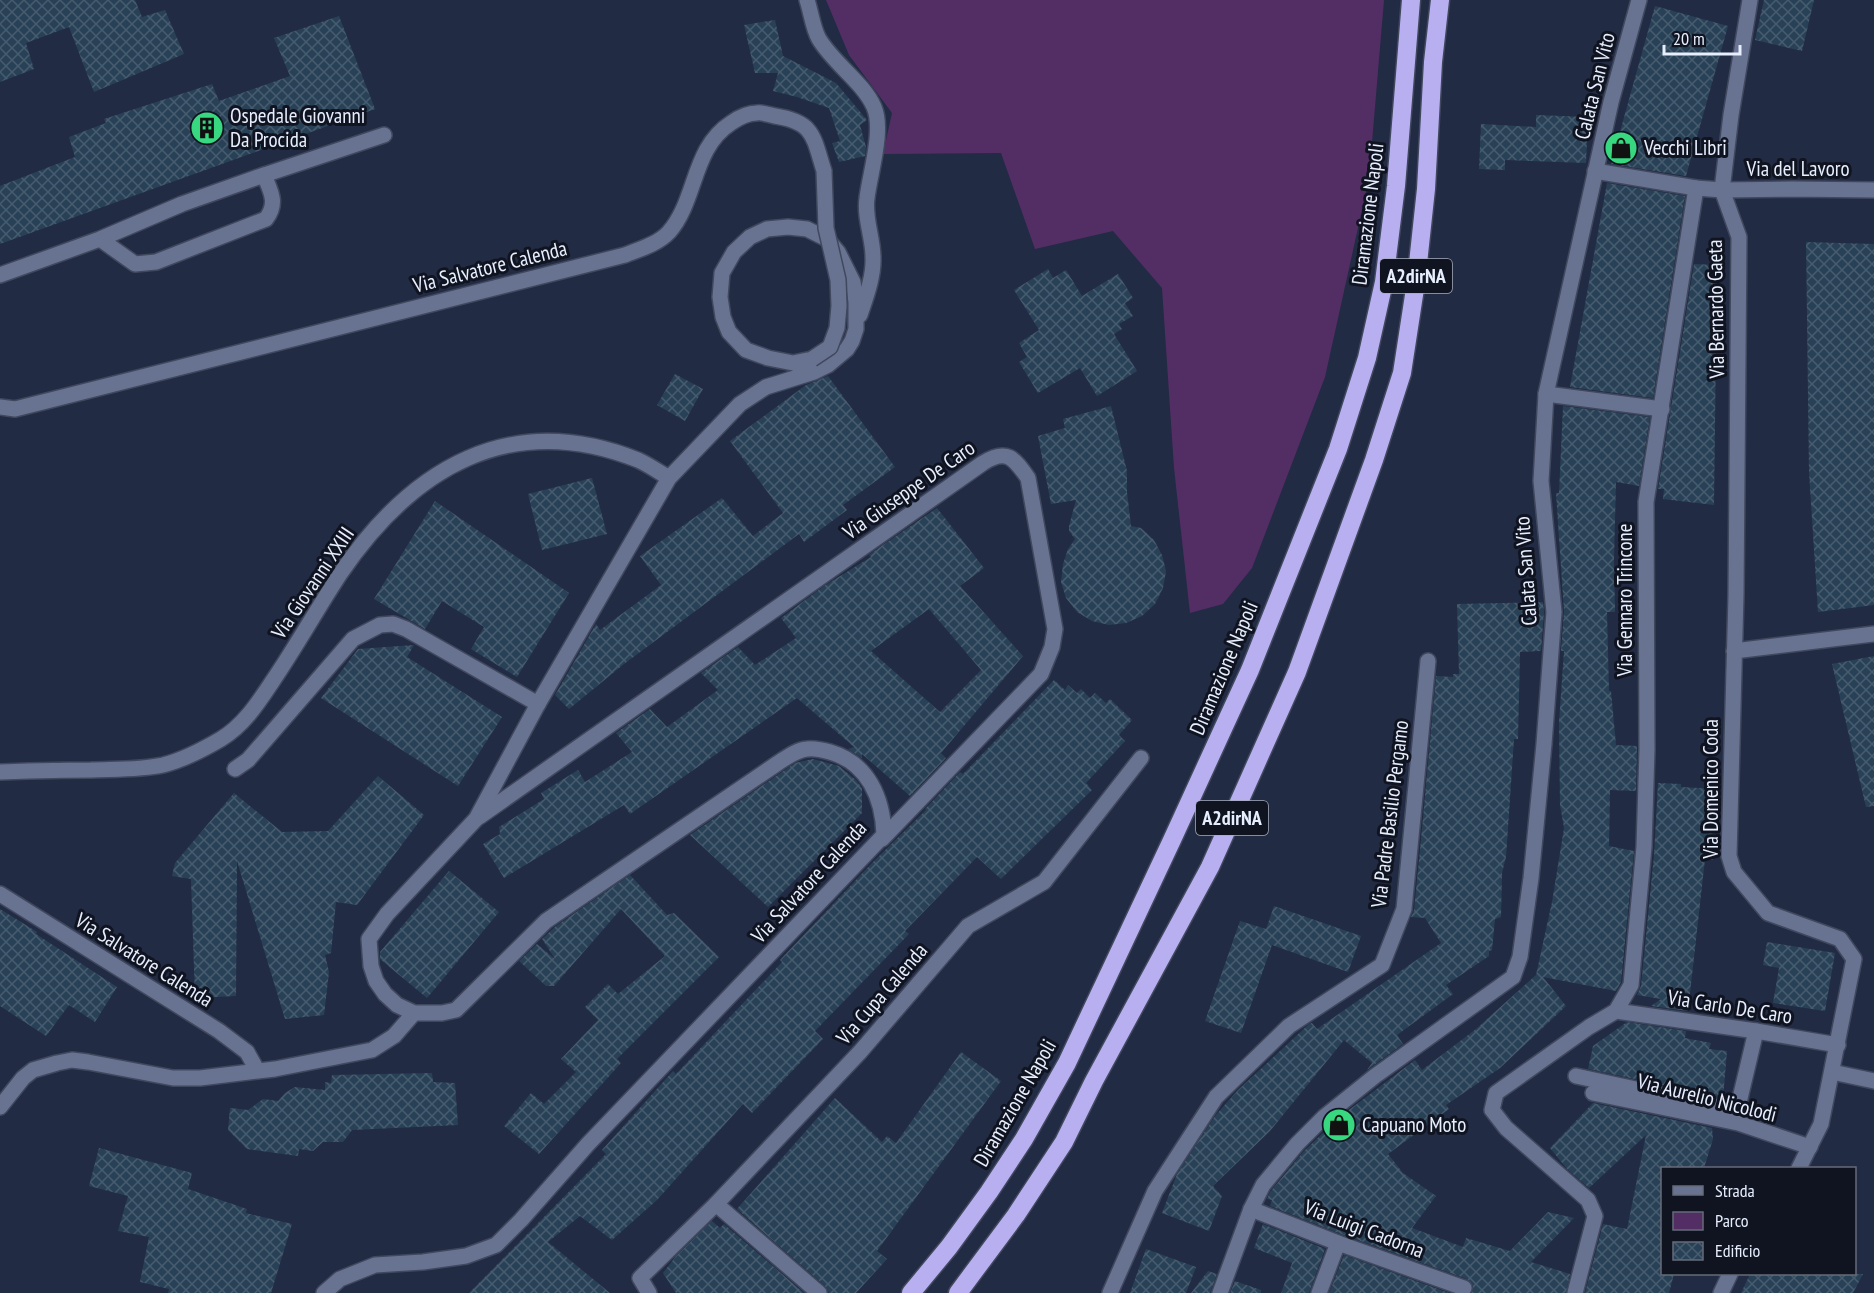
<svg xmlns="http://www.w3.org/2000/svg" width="1874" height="1293" font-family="'PT Sans Narrow',sans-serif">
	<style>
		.green { fill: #522e65 }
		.building { fill: url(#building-cross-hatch); fill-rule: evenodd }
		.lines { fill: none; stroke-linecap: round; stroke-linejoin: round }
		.street-casing { stroke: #40485d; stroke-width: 18 }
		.secondary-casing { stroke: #40485d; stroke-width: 18 }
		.highway-casing { stroke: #40485d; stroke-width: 21 }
		.street { stroke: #687391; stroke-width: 15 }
		.secondary { stroke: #687391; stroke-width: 15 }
		.highway { stroke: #b8aff1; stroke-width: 18 }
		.street-bridge-casing { stroke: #40485d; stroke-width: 18; stroke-linecap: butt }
		.street-bridge { stroke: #687391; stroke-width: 15 }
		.labels { text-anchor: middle; stroke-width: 6; stroke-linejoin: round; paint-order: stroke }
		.shield { fill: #101420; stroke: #a6adbb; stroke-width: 1.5 }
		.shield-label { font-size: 20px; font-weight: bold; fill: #e7eefe }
		.street-label { font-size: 21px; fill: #e7eefe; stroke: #101420 }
		.poi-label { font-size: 21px; fill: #e7eefe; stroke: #101420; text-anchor: start }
	</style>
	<defs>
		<pattern id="building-cross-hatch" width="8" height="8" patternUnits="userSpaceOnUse" patternTransform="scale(1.5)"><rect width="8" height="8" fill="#284156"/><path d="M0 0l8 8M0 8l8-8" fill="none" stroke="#475d6f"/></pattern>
	</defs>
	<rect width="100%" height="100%" fill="#222b44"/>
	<!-- green -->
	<path class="green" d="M 826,0 L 1384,0 L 1369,178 L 1325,377 L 1252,568 L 1223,604 L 1190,613 L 1174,468 L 1162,288 L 1113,231 L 1035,249 L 1001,153 L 883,154 L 892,113 L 849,55 Z"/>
	<!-- building -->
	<g class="building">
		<path d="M 0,0 L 135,0 L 142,17 L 165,10 L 184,54 L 94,92 L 69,27 L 26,43 L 34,69 L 0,82 Z"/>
		<path d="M 1764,0 L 1814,0 L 1802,51 L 1755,40 Z"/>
		<path d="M 1655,6 L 1728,26 L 1686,176 L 1611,164 Z"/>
		<path d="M 339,16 L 375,109 L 0,244 L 0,186 L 75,157 L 69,137 L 106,123 L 104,119 L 212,84 L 219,101 L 290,76 L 274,38 Z"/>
		<path d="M 775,20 L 783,56 L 836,83 L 867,120 L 860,125 L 866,147 L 865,156 L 839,162 L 832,143 L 840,141 L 829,108 L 797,97 L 773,91 L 778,73 L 755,73 L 744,25 Z"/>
		<path d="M 1536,115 L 1588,117 L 1586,163 L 1505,160 L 1505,170 L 1479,169 L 1481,124 L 1536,127 Z"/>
		<path d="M 1607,183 L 1685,196 L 1653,398 L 1570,387 Z"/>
		<path d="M 1806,242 L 1874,244 L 1874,605 L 1818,612 L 1809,472 Z"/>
		<path d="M 1694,264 L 1717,265 L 1714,505 L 1663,499 L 1664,489 L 1658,489 Z"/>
		<path d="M 1048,269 L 1053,278 L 1066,270 L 1082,296 L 1118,274 L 1133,298 L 1125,303 L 1133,316 L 1119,324 L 1122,329 L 1114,334 L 1137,371 L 1097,396 L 1080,368 L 1038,393 L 1019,362 L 1027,357 L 1019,343 L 1039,330 L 1014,290 Z"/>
		<path d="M 675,374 L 703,389 L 685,421 L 657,405 Z"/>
		<path d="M 828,376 L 895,467 L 843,505 L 847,510 L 804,542 L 799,534 L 624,664 L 569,709 L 555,695 L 596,624 L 600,630 L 661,585 L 640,556 L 722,498 L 753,536 L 783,513 L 730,441 L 806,385 Z"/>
		<path d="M 1111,406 L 1127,471 L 1127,492 L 1131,526 L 1141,528 L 1154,540 L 1162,555 L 1166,571 L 1163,588 L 1155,604 L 1142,616 L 1126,623 L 1109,625 L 1092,621 L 1077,612 L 1066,598 L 1061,582 L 1063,564 L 1068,549 L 1075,539 L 1069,531 L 1069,526 L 1076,500 L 1051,504 L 1038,436 L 1065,428 L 1063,419 Z"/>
		<path d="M 1563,406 L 1650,417 L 1639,486 L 1616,482 L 1614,559 L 1615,612 L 1607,612 L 1609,691 L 1611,691 L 1616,745 L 1637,746 L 1636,791 L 1610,790 L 1609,846 L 1634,851 L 1621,982 L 1616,991 L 1543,977 L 1566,1006 L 1500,1068 L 1446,1105 L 1449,1109 L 1388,1154 L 1403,1173 L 1436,1196 L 1412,1228 L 1463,1247 L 1466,1238 L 1510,1251 L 1548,1212 L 1574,1218 L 1531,1262 L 1570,1274 L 1566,1293 L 1472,1293 L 1473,1286 L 1467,1279 L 1341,1234 L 1270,1206 L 1272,1200 L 1267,1199 L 1270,1192 L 1304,1151 L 1341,1116 L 1415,1060 L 1422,1070 L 1476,1029 L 1536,975 L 1552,902 L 1564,828 L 1560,805 L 1559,722 L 1564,651 L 1561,651 L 1564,611 L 1556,493 L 1559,493 Z"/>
		<path d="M 592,478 L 607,534 L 542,550 L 528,494 Z"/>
		<path d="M 435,501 L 569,593 L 517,677 L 471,649 L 484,627 L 442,601 L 425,629 L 374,599 Z"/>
		<path d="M 937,508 L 984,568 L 960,586 L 1023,656 L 941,753 L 946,758 L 910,796 L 862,754 L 862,758 L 848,749 L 854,747 L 797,698 L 630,814 L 624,805 L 504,878 L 483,844 L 500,834 L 499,827 L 544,799 L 541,793 L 578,770 L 585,782 L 632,752 L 616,733 L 650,709 L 667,727 L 718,690 L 701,673 L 738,647 L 755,665 L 796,638 L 781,618 L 824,586 L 871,557 L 869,555 L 880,547 ZM 929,609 L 981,670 L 940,712 L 871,651 Z"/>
		<path d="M 1543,602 L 1544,612 L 1541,651 L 1520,652 L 1518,739 L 1514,739 L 1506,857 L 1502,873 L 1501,917 L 1495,919 L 1492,950 L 1489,951 L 1489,956 L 1446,985 L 1453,994 L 1397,1035 L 1403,1044 L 1367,1070 L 1372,1063 L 1344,1040 L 1270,1131 L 1213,1186 L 1222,1196 L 1209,1231 L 1162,1213 L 1177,1174 L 1215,1116 L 1238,1090 L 1309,1024 L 1312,1023 L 1317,1029 L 1441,943 L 1425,918 L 1411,917 L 1414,910 L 1420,850 L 1436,676 L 1453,677 L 1453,674 L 1459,674 L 1457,604 Z"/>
		<path d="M 414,645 L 407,657 L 502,717 L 458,786 L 321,698 L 358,649 Z"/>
		<path d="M 1874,656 L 1874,806 L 1866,807 L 1832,664 Z"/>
		<path d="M 1054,680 L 1065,690 L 1068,685 L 1077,693 L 1081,689 L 1090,698 L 1095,693 L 1106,703 L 1110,699 L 1132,720 L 1119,735 L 1125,741 L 1086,783 L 1092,790 L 1001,879 L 977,857 L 905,931 L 909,934 L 815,1031 L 823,1039 L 752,1113 L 743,1104 L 657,1200 L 612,1240 L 580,1216 L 548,1242 L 610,1293 L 469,1293 L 606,1154 L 602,1150 L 673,1071 L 676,1074 L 782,962 L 780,960 L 873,862 L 926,810 L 925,809 L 960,772 L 963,774 Z"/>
		<path d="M 813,759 L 839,766 L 856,780 L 862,788 L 862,813 L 768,907 L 690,835 L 795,763 Z"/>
		<path d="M 378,776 L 424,815 L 357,905 L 336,902 L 331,953 L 325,955 L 329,972 L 324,1015 L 285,1019 L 237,861 L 236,996 L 195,998 L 191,879 L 172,876 L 175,863 L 234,793 L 282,832 L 328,831 Z"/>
		<path d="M 1658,783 L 1681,784 L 1681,787 L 1717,789 L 1713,860 L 1705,859 L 1688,1011 L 1651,1006 L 1661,999 L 1637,995 L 1641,986 L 1654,855 Z"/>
		<path d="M 449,871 L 499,912 L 427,998 L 380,959 L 380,952 Z"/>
		<path d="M 630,875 L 667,915 L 674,913 L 719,957 L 617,1059 L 621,1063 L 539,1154 L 504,1126 L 531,1093 L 544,1104 L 576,1072 L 561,1059 L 598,1020 L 585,1007 L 608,984 L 618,994 L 665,956 L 621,909 L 554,986 L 546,986 L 519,961 L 537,944 L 555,959 L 542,939 L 556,926 Z"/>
		<path d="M 1274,906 L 1361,936 L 1348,972 L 1272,945 L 1241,1033 L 1205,1021 L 1240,921 L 1266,929 Z"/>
		<path d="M 0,909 L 37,932 L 36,934 L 117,987 L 95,1022 L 69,1005 L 46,1036 L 0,1006 Z"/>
		<path d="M 1767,942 L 1835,953 L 1825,1011 L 1773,1003 L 1779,968 L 1763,965 Z"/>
		<path d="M 1627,1022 L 1686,1031 L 1685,1038 L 1711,1043 L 1709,1049 L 1727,1051 L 1723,1098 L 1588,1069 L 1593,1046 Z"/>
		<path d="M 961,1052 L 1001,1081 L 877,1251 L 887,1259 L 856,1293 L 829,1293 L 825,1286 L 737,1209 L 835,1098 L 882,1142 L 887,1136 L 896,1143 Z"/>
		<path d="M 432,1073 L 433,1082 L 455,1083 L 458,1125 L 352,1130 L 343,1142 L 323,1142 L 313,1151 L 299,1149 L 298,1156 L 247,1149 L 228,1130 L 230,1108 L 248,1110 L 263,1099 L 278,1101 L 285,1093 L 295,1087 L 325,1090 L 325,1082 L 331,1083 L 332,1075 Z"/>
		<path d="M 1593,1103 L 1712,1128 L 1713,1139 L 1704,1168 L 1662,1168 L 1662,1274 L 1674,1274 L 1669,1293 L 1585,1293 L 1603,1224 L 1627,1229 L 1646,1135 L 1589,1188 L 1567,1169 L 1550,1148 Z"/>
		<path d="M 99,1148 L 192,1173 L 188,1189 L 247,1209 L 246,1213 L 292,1224 L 271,1293 L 168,1293 L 169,1289 L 140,1282 L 149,1237 L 118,1231 L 128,1196 L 89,1186 Z"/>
		<path d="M 712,1221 L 720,1228 L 724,1224 L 804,1293 L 676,1293 L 663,1273 L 676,1256 Z"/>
		<path d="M 1263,1224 L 1325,1249 L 1309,1293 L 1281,1293 L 1292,1263 L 1254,1248 Z"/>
		<path d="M 1146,1249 L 1196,1267 L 1186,1293 L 1130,1293 Z"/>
		<path d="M 1344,1255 L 1449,1293 L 1329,1293 Z"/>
		<path d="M 1208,1271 L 1217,1274 L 1210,1293 L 1191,1293 Z"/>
		<path d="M 1750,1274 L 1863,1274 L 1853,1293 L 1741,1293 Z"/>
		<path d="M 1235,1281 L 1261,1290 L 1261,1293 L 1230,1293 Z"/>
	</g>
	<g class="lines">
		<defs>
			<g id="street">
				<path d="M 807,0 C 811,12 813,29 819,39 C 834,64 863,82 874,107 C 884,130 870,173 867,198 C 864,217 873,238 873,257 C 874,276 866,297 860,315"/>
				<path d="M 1750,0 L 1731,115 L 1722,190 L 1739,237 L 1736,595 L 1729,856 L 1734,872 L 1768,913 L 1840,939 L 1854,959 L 1821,1124 L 1799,1168"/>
				<path d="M 1595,171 L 1696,188 L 1722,190"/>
				<path d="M 264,175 L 384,135"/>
				<path d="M 0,275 L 100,239 L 182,204 L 264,175 C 271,192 278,203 266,219 L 156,262 L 135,264 L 100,239"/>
				<path d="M 1546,394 L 1662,409"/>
				<path d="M 0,407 L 15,409 L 625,255 C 640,249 658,244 669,232 C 697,200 692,148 731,123 C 738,118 748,113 757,113 C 762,112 769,115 775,116 C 814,122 813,136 824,171"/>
				<path d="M 1734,651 L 1874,634"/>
				<path d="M 235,769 L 248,760 L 353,639 L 380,625 L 393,624 L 406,629 L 538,704"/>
				<path d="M 0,772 C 30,771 61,770 91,770 C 115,769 140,770 163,765 C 183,760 204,749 221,739 C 244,725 258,703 272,682 C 296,647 317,609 340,574 C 412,468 510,409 638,460 C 649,465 659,472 669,478"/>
				<path d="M 479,817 L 983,463 C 1007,448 1014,458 1028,478 L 1055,629 L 1052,647 L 1041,674 L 882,839"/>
				<path d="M 0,894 L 219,1031 L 247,1052 L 257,1070"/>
				<path d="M 1616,1011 L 1756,1031 L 1838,1045"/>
				<path d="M 1832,1072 L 1874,1081"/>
				<path d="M 1576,1076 L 1737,1111 L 1756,1031"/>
				<path d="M 1593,1093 L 1738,1123 L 1810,1147"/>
				<path d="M 0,1107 L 23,1078 L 33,1070 L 57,1063 L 72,1060 L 88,1062 L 173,1078 L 200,1078 L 275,1069 L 372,1050 L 394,1036 L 414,1013"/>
				<path d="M 716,1204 L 819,1293"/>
				<path d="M 1251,1209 L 1338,1243 L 1464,1288"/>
				<path d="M 324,1293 L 340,1279 L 375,1265 L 423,1262 L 466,1256 L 496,1245 L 521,1220 L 588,1144 L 884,835 C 883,798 868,763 830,752 C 823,750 814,748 807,749 C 796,750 786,758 778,763 L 546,921 L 456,1010 L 442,1013 L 414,1013 L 397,1005 L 385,994 L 376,981 L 371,966 L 369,939 L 387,914 L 476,819 L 538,704 L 669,478 L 740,404 L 766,387 L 814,372 L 828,365 L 847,349 L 852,341 L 856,329 L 856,302 L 853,282 L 838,252 L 827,239 L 807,229 L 788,227 L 767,229 L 750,237 L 734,252 L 722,273 L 720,297 L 723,317 L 729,332 L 746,350 L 768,358 L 793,363 L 812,359"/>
				<path d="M 649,1293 L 640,1278 L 716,1204 L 860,1052 L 968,926 L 1044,882 L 1141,758"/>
				<path d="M 1110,1293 L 1155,1191 L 1216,1097 L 1289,1026 L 1382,965 L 1404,909 L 1428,661"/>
				<path d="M 1220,1293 L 1251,1209 L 1263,1185 L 1297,1144 L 1324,1117 L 1375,1076 L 1513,977 L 1520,957 L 1531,878 L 1544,744 L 1554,612 L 1541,481 L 1546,394 L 1611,102 L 1639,0"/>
				<path d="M 1319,1293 L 1338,1243"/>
				<path d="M 1575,1293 L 1595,1216 L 1588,1200 L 1506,1128 L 1492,1110 L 1496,1093 L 1589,1027 L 1616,1011 L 1631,985 L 1644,847 L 1647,750 L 1646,502 L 1696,188"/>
				<path d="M 1721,1293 L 1730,1274"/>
			</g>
			<path id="secondary" d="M 1722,190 L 1792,189 L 1874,190"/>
			<g id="highway">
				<path d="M 911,1293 L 949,1247 L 989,1192 L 1024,1139 L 1067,1063 L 1172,840 L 1250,670 L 1338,449 L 1367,358 L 1384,282 L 1396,186 L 1411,0"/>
				<path d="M 958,1293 L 1016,1215 L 1064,1142 L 1094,1081 L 1210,867 L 1297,672 L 1374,460 L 1402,373 L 1416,282 L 1426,189 L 1433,62 L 1440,0"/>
			</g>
		</defs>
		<!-- street casing -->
		<use href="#street" class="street-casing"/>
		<!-- secondary casing -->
		<use href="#secondary" class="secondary-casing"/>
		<!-- highway casing -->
		<use href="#highway" class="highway-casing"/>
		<!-- street -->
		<use href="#street" class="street"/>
		<!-- secondary -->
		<use href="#secondary" class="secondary"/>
		<!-- highway -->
		<use href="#highway" class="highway"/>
		<defs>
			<path id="street-bridge" d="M 812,359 L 830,347 L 837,328 L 839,306 L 838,280 L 826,228 L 824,171"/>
		</defs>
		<!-- street-bridge casing -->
		<use href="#street-bridge" class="street-bridge-casing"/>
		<!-- street-bridge -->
		<use href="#street-bridge" class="street-bridge"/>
	</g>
	<!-- icons -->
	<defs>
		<symbol id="building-disc" viewBox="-11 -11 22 22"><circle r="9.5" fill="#38d880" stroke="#101420"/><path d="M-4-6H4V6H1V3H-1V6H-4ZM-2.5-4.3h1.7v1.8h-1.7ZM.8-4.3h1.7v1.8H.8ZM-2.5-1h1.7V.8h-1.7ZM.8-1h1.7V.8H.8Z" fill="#111"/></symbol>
		<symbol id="shop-disc" viewBox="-11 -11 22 22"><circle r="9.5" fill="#38d880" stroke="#101420"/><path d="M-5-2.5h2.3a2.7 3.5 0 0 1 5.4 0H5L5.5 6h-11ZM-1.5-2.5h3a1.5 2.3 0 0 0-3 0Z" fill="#111"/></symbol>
	</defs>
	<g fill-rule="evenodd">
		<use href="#building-disc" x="188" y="109" width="38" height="38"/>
		<use href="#shop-disc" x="1602" y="129" width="38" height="38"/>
		<use href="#shop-disc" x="1320" y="1106" width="38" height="38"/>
	</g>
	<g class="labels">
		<!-- shield labels -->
		<g class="shield">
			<rect x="1380" y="259" width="72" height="34" rx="4.5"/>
			<rect x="1196" y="801" width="72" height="34" rx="4.5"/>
		</g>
		<g class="shield-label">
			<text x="1416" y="283">A2dirNA</text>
			<text x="1232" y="825">A2dirNA</text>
		</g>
		<!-- street labels -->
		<g class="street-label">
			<text transform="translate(1595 86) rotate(-76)" y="7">Calata San Vito</text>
			<text x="1798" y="176">Via del Lavoro</text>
			<text transform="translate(1368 214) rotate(-83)" y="7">Diramazione Napoli</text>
			<text transform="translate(490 267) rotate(-14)" y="7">Via Salvatore Calenda</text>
			<text transform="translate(1716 309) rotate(-91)" y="7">Via Bernardo Gaeta</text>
			<text transform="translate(909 490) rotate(-35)" y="7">Via Giuseppe De Caro</text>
			<text transform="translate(1526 571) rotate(-94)" y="7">Calata San Vito</text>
			<text transform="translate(313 583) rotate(-56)" y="7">Via Giovanni XXIII</text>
			<text transform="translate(1625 600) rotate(-90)" y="7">Via Gennaro Trincone</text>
			<text transform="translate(1224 668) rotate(-67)" y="7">Diramazione Napoli</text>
			<text transform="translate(1711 789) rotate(-90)" y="7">Via Domenico Coda</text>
			<text transform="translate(1390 814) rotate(-83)" y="7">Via Padre Basilio Pergamo</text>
			<text transform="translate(809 882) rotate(-47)" y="7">Via Salvatore Calenda</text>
			<text transform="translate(144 960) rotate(32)" y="7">Via Salvatore Calenda</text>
			<text transform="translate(882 994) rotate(-49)" y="7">Via Cupa Calenda</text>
			<text transform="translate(1730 1007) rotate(9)" y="7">Via Carlo De Caro</text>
			<text transform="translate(1707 1098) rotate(14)" y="7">Via Aurelio Nicolodi</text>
			<text transform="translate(1015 1103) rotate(-60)" y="7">Diramazione Napoli</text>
			<text transform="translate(1364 1229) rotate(21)" y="7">Via Luigi Cadorna</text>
		</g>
		<!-- poi labels -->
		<g class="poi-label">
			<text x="230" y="123">Ospedale Giovanni<tspan x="230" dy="24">Da Procida</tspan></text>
			<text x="1644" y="155">Vecchi Libri</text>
			<text x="1362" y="1132">Capuano Moto</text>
		</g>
	</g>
	<!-- legend -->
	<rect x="1661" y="1167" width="195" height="108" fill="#101420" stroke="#666b79" stroke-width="1.5"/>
	<rect x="1673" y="1186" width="30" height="9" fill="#687391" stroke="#666b79" stroke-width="1.5"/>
	<text x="1715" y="1197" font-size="18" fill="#e7eefe">Strada</text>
	<rect x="1673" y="1212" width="30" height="18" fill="#522e65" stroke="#666b79" stroke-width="1.5"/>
	<text x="1715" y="1227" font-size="18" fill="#e7eefe">Parco</text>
	<rect x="1673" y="1242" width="30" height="18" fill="url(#building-cross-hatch)" stroke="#666b79" stroke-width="1.5"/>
	<text x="1715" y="1257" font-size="18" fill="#e7eefe">Edificio</text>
	<!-- scale -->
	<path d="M1664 45v9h76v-9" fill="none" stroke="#e7eefe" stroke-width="3"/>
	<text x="1673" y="45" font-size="18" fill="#e7eefe" stroke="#101420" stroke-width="4.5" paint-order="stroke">20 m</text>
</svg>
